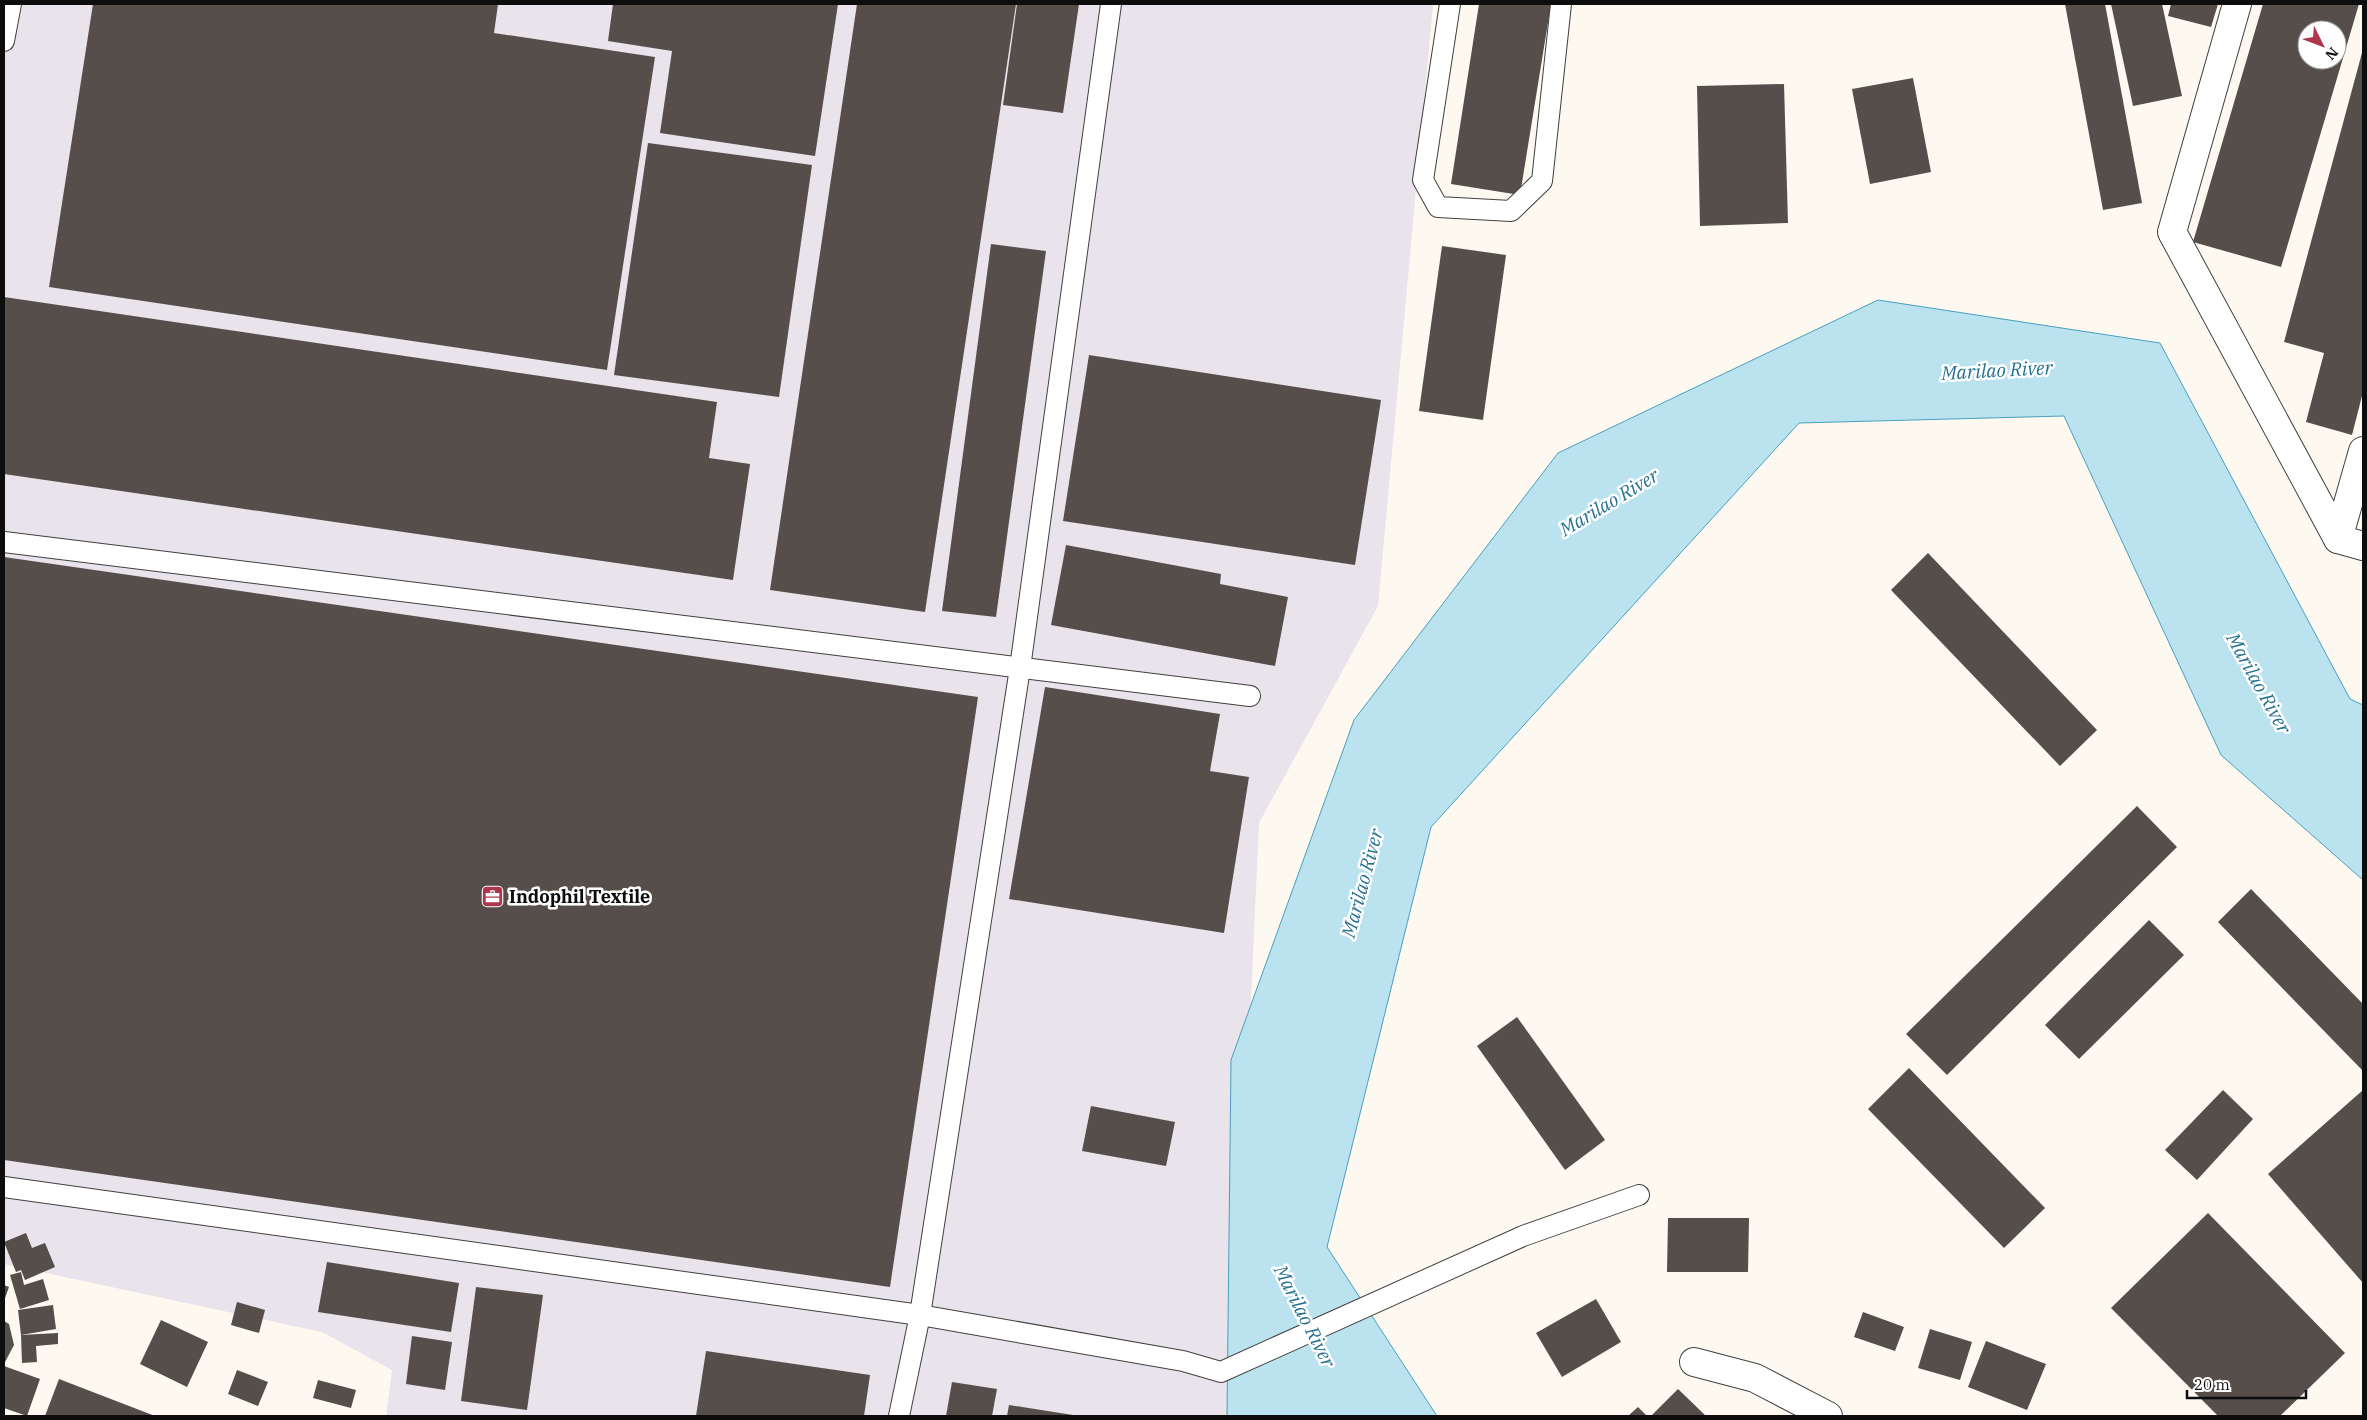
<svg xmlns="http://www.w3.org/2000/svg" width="2367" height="1420" font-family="'IBM Plex Serif',serif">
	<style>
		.industrial { fill: #e9e3eb }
		.water { fill: #bae2ef; stroke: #4a9fbd }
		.building { fill: #554e4b; fill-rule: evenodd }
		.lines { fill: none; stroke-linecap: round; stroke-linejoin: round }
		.lane-casing { stroke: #404040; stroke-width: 22 }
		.street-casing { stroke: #404040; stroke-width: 30 }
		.lane { stroke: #fff; stroke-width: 20 }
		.street { stroke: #fff; stroke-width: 28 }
		.labels { text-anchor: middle; stroke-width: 5; stroke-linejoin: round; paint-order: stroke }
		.poi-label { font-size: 18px; font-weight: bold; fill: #0d0d0d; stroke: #fff; text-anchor: start }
		.water-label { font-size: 19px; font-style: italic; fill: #267190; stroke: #fff }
	</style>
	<rect width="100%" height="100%" fill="#fdf9f0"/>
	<!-- industrial -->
	<path class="industrial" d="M 4,4 L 1433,4 L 1378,606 L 1259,823 L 1238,1285 L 1256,1416 L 386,1416 L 392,1370 L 322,1332 L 4,1264 Z"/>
	<!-- water -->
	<path class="water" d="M 1878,300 L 2160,343 L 2350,699 L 2363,705 L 2363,880 L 2221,755 L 2064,416 L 1799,423 L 1431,827 L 1327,1247 L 1437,1416 L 1227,1416 L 1231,1060 L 1354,720 L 1558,453 Z"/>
	<!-- building -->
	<g class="building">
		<path d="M 93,4 L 498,4 L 494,33 L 655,57 L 607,370 L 49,287 Z"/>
		<path d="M 613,4 L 838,4 L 815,156 L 660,133 L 672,51 L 608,41 Z"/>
		<path d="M 857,4 L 1016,4 L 925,612 L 770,590 Z"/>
		<path d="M 1017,4 L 1079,4 L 1063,113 L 1003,105 Z"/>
		<path d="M 1479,4 L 1551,4 L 1520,195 L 1451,184 Z"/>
		<path d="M 2065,4 L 2105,4 L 2142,203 L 2103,210 Z"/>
		<path d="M 2111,4 L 2162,4 L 2182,96 L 2133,106 Z"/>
		<path d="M 2171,4 L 2218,4 L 2211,27 L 2168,16 Z"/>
		<path d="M 2263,4 L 2359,4 L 2281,267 L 2193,242 ZM 2307,30 L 2337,30 L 2337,60 L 2307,60 Z"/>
		<path d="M 2363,49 L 2363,392 L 2352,435 L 2306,422 L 2324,353 L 2284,342 Z"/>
		<path d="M 1913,78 L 1931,172 L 1870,184 L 1852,89 Z"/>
		<path d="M 1784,84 L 1788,223 L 1700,226 L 1697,86 Z"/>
		<path d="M 648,143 L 812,165 L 779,397 L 614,375 Z"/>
		<path d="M 991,244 L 1046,251 L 996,617 L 942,611 Z"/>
		<path d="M 1442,246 L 1506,255 L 1483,420 L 1419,411 Z"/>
		<path d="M 4,297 L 717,402 L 709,458 L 750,464 L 733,580 L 4,474 Z"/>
		<path d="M 1089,355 L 1381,400 L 1355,565 L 1063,521 Z"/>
		<path d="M 1066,545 L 1221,574 L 1220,584 L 1288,597 L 1275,666 L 1051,625 Z"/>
		<path d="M 1928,553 L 2097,730 L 2060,766 L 1891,590 Z"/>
		<path d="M 4,557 L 978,697 L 890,1287 L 4,1160 Z"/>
		<path d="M 1045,687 L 1220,714 L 1210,771 L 1249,777 L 1224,933 L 1009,899 Z"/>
		<path d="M 2137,806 L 2177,847 L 1947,1075 L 1906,1034 Z"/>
		<path d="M 2251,889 L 2363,1004 L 2363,1071 L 2218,922 Z"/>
		<path d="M 2149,920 L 2184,955 L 2079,1059 L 2045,1025 Z"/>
		<path d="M 1517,1017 L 1605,1140 L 1565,1170 L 1477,1046 Z"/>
		<path d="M 1909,1068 L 2045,1208 L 2004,1248 L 1868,1109 Z"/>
		<path d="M 2223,1090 L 2253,1119 L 2197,1180 L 2165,1150 Z"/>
		<path d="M 2363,1090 L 2363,1283 L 2268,1174 Z"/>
		<path d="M 1091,1106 L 1175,1122 L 1166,1166 L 1082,1151 Z"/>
		<path d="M 2208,1213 L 2345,1353 L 2280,1416 L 2218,1416 L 2111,1308 Z"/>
		<path d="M 1668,1218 L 1749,1218 L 1748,1272 L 1667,1272 Z"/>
		<path d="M 26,1233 L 32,1248 L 45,1243 L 55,1267 L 25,1280 L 21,1270 L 16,1272 L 4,1242 Z"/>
		<path d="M 327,1262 L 459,1283 L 451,1332 L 318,1312 Z"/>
		<path d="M 21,1272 L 24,1285 L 43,1279 L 49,1300 L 20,1309 L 10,1275 Z"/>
		<path d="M 4,1285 L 9,1287 L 4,1301 Z"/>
		<path d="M 476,1287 L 543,1295 L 527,1410 L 461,1401 Z"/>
		<path d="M 1596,1299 L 1621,1342 L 1562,1377 L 1536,1333 Z"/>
		<path d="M 237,1302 L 265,1310 L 259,1333 L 231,1325 Z"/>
		<path d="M 53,1305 L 56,1329 L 21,1335 L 18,1310 Z"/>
		<path d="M 1863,1312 L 1904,1327 L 1895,1351 L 1854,1337 Z"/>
		<path d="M 161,1320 L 208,1342 L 187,1387 L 140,1364 Z"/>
		<path d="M 4,1321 L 9,1324 L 14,1345 L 4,1364 Z"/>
		<path d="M 1930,1329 L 1972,1342 L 1960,1380 L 1918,1368 Z"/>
		<path d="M 58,1333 L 58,1344 L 36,1346 L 37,1362 L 22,1363 L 21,1335 Z"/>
		<path d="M 412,1336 L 452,1342 L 445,1390 L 406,1384 Z"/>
		<path d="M 1986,1341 L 2046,1364 L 2027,1410 L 1968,1387 Z"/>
		<path d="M 706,1351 L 870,1375 L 864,1416 L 696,1416 Z"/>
		<path d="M 4,1366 L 40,1379 L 27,1416 L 4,1408 Z"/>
		<path d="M 237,1370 L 268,1382 L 258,1406 L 228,1394 Z"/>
		<path d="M 59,1379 L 155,1416 L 45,1416 Z"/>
		<path d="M 318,1380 L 356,1390 L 351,1408 L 313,1398 Z"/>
		<path d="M 952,1382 L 997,1389 L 992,1416 L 946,1416 Z"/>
		<path d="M 1678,1389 L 1706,1416 L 1651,1416 Z"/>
		<path d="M 1009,1405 L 1073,1415 L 1073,1416 L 1007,1416 Z"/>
		<path d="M 1638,1407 L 1647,1416 L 1628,1416 Z"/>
	</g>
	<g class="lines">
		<defs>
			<g id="lane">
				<path d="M 1450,4 L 1423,180 L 1438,207 L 1511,211 L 1542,181 L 1561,4"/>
				<path d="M 4,41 L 11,4"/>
				<path d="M 4,542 L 1250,696"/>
				<path d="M 4,1187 L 920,1315 L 1183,1361 L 1221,1372 L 1523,1236 L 1639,1195"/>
				<path d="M 899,1416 L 920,1315 L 1020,668 L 1111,4"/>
			</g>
			<g id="street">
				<path d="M 2237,4 L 2172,232 L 2338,539 L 2363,546"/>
				<path d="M 2338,539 L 2363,451"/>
				<path d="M 1694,1362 L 1755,1378 L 1828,1416"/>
			</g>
		</defs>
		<!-- lane casing -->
		<use href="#lane" class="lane-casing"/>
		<!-- street casing -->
		<use href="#street" class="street-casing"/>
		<!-- lane -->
		<use href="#lane" class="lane"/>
		<!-- street -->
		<use href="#street" class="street"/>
	</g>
	<!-- icons -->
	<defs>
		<symbol id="office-square" viewBox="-11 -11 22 22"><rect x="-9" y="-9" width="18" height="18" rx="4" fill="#ad364c" stroke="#fff"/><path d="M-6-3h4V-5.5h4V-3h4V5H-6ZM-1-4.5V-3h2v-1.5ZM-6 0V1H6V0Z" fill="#fff"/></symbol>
	</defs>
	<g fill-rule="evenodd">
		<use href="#office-square" x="480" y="884" width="25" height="25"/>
	</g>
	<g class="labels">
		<!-- poi labels -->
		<g class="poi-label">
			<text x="509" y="903">Indophil Textile</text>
		</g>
		<!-- water labels -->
		<g class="water-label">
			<text transform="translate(1997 370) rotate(-3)" y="7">Marilao River</text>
			<text transform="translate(1609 502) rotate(-31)" y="7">Marilao River</text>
			<text transform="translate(2259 683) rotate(61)" y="7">Marilao River</text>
			<text transform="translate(1362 883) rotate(-75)" y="7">Marilao River</text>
			<text transform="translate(1305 1316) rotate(63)" y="7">Marilao River</text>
		</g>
	</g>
	<!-- border -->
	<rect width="2367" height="1420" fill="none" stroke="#0d0d0d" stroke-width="10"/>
	<!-- north arrow -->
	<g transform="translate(2322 45) rotate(132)"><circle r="24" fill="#ffffff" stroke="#9e9e9e"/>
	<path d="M0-4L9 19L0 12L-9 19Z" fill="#ad364c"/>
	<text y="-8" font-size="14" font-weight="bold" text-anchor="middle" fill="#0d0d0d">N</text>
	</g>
	<!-- scale -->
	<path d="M2187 1390v8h119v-8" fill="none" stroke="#0d0d0d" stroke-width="2.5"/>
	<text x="2194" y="1390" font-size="15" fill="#0d0d0d" stroke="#ffffff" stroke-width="4" paint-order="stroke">20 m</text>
</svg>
